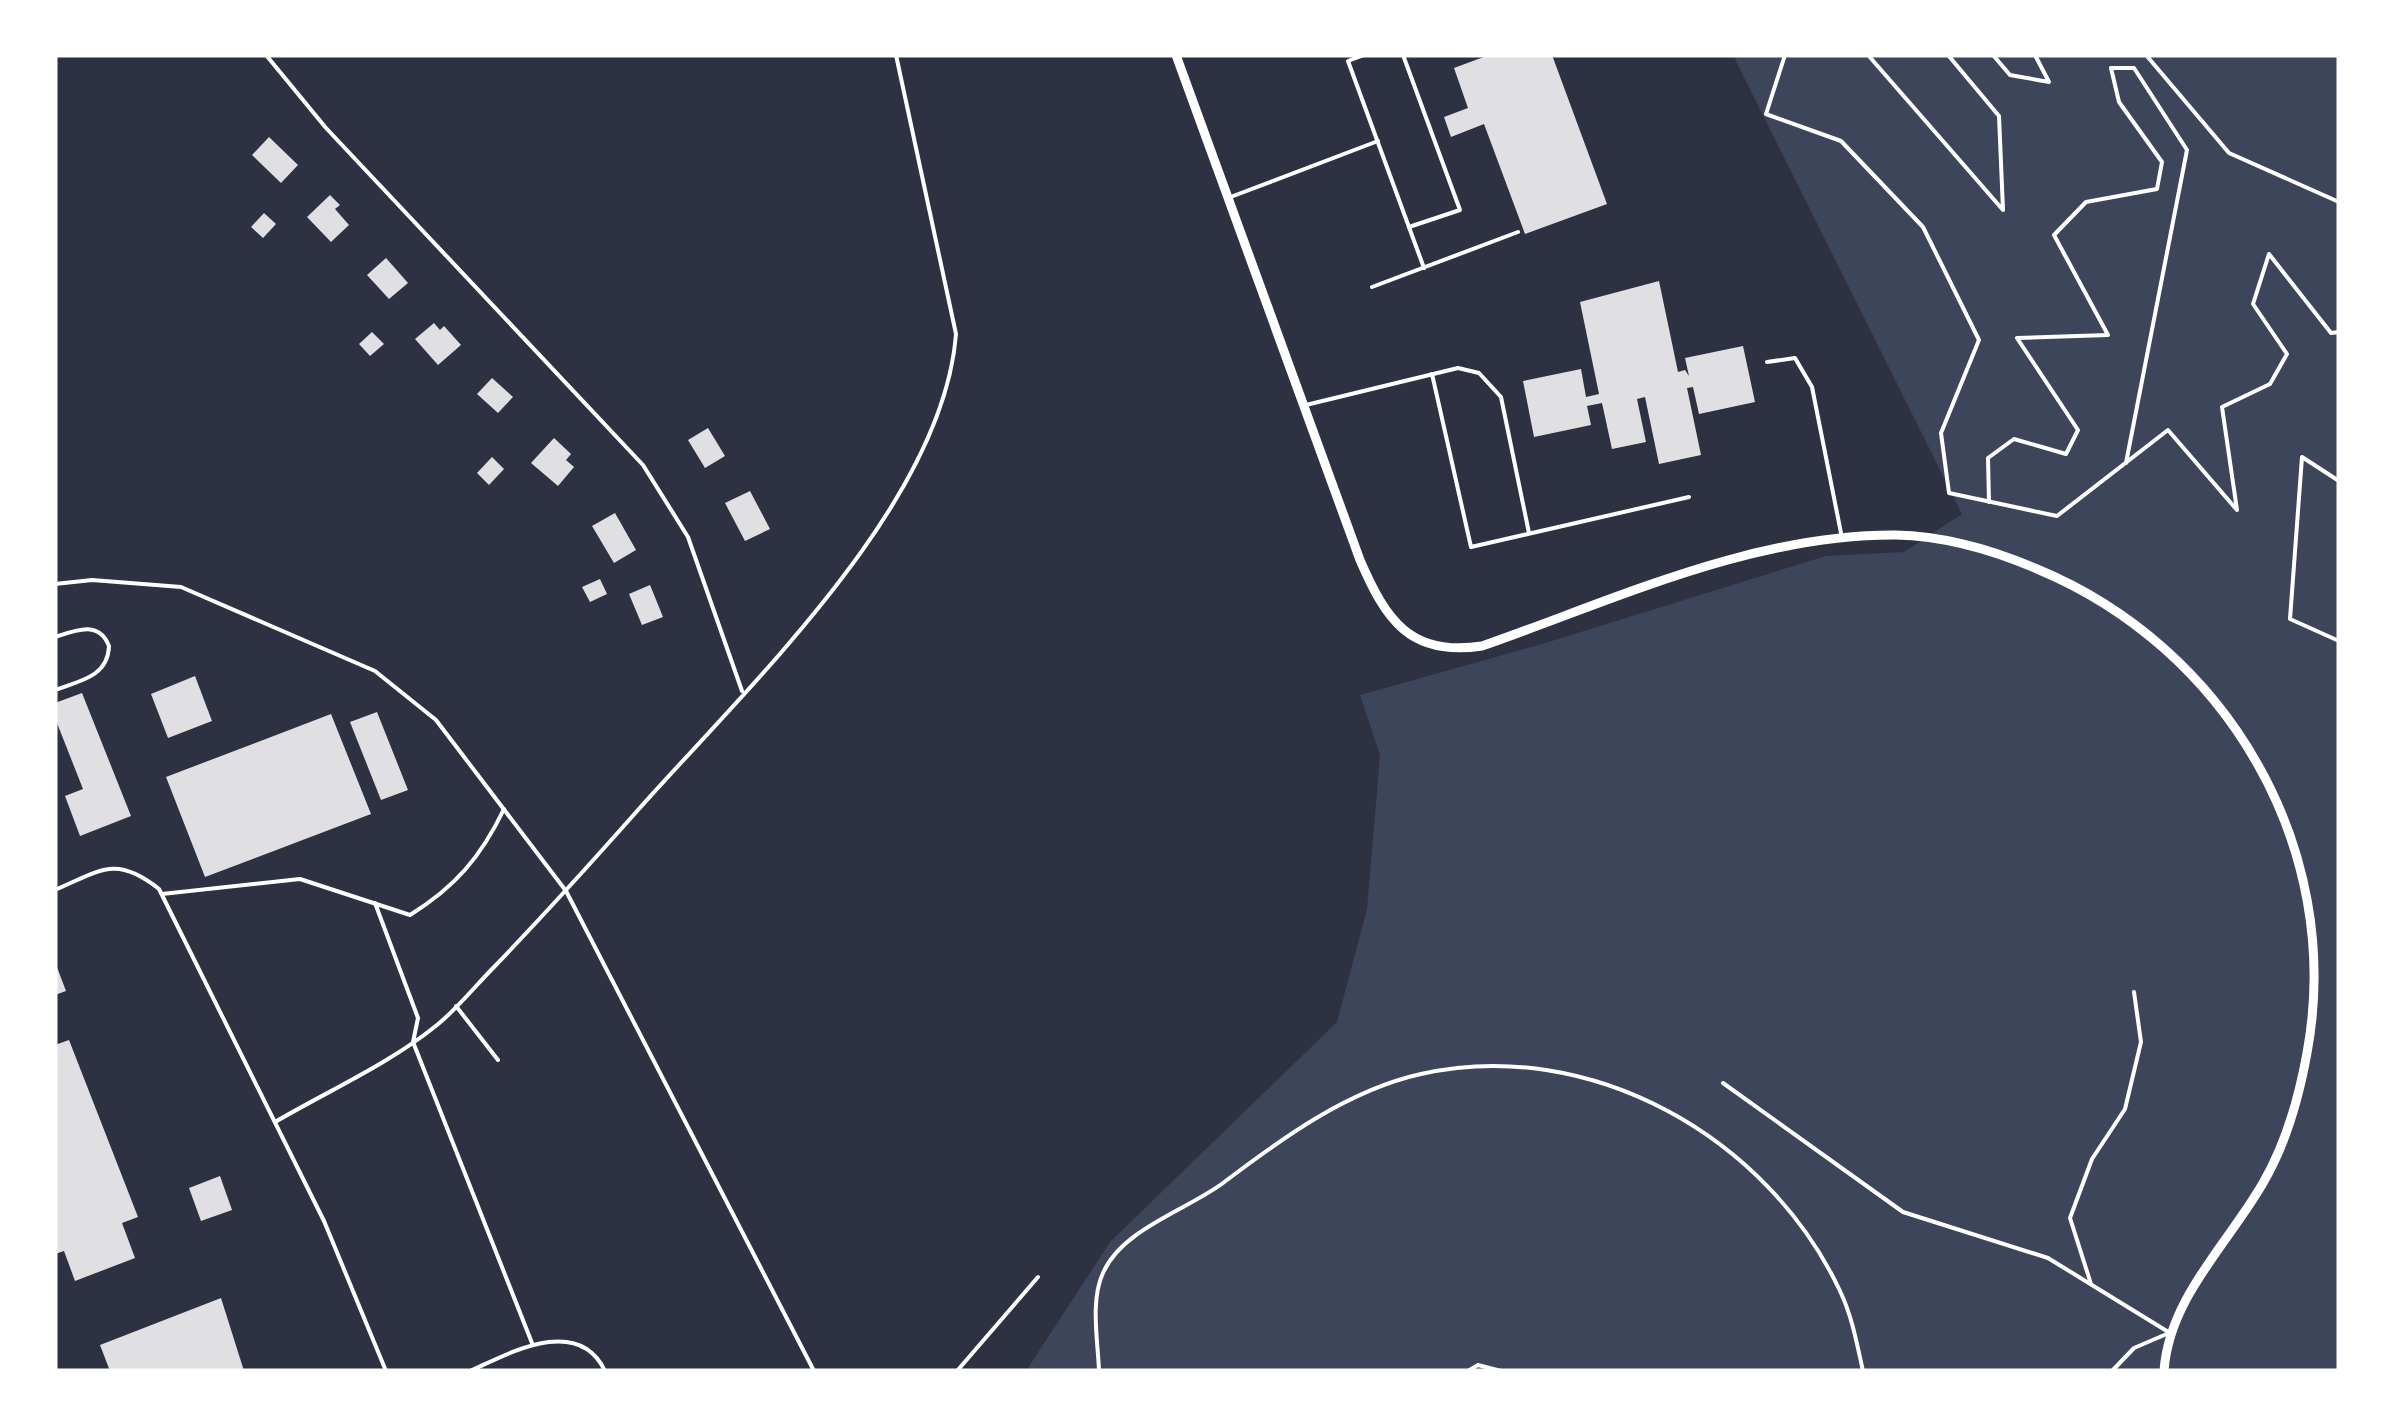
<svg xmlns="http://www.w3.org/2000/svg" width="2394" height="1426" font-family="'Work Sans',sans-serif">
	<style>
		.green { fill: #3c4559 }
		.building { fill: #e0e0e3 }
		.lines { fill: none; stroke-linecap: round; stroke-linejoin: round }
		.path { stroke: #fff; stroke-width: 4 }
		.service { stroke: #fff; stroke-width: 4 }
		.minor { stroke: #fff; stroke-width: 9 }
	</style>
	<rect width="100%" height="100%" fill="#2d3142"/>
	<!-- green -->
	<path class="green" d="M 1733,55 L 2339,55 L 2339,1371 L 1026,1371 L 1110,1242 L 1337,1022 L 1367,909 L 1380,755 L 1360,695 L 1542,644 L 1826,556 L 1904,552 L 1962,514 Z"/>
	<!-- building -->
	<g class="building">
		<path d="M 1489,55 L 1552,55 L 1607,204 L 1525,234 L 1484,124 L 1451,137 L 1444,117 L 1468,108 L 1454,68 Z"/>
		<path d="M 269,137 L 298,165 L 281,183 L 252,155 Z"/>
		<path d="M 330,195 L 340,205 L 335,209 L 349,225 L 331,242 L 307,217 Z"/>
		<path d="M 264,213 L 276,224 L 263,238 L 251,227 Z"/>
		<path d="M 386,258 L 408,283 L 389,299 L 367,275 Z"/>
		<path d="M 1659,281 L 1678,372 L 1685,370 L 1689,376 L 1685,358 L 1743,346 L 1755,402 L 1699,414 L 1693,387 L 1687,388 L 1701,455 L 1659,464 L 1645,397 L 1637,399 L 1646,442 L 1612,449 L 1602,403 L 1587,406 L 1591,425 L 1534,437 L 1523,381 L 1581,369 L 1586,397 L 1599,394 L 1580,302 Z"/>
		<path d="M 434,323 L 440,330 L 444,326 L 461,345 L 438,365 L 415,339 Z"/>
		<path d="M 372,332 L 384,344 L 370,356 L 359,344 Z"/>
		<path d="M 492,378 L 513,397 L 498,413 L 477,394 Z"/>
		<path d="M 708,428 L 725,456 L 705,468 L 688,440 Z"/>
		<path d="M 554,438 L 571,454 L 566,460 L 574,467 L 558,486 L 531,463 Z"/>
		<path d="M 492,457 L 504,469 L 489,485 L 477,473 Z"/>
		<path d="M 750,491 L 770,529 L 745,541 L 725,503 Z"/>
		<path d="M 615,513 L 636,550 L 614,563 L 592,526 Z"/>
		<path d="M 600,579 L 607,594 L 590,602 L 582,587 Z"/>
		<path d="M 650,585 L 663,617 L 642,625 L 629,594 Z"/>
		<path d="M 195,676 L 212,721 L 168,738 L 151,694 Z"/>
		<path d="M 82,693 L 131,816 L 80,836 L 65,796 L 83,789 L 55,718 L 55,703 Z"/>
		<path d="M 377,712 L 408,790 L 381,800 L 350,722 Z"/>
		<path d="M 331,714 L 371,814 L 205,877 L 166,777 Z"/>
		<path d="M 55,962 L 66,991 L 55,995 Z"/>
		<path d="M 69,1040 L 138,1217 L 122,1223 L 135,1258 L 75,1281 L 64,1251 L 55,1254 L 55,1045 Z"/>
		<path d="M 220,1176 L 232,1210 L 201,1221 L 189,1188 Z"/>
		<path d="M 221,1298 L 244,1371 L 110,1371 L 100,1345 Z"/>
	</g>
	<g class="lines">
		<!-- path -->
		<g class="path">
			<path d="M 1785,55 L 1766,114 L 1841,141 L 1923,227 L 1979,340 L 1941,433 L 1949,493 L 2057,516 L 2168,430 L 2237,510 L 2222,407 L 2270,384 L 2287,354 L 2253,304 L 2269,254 L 2331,333 L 2339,332"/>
			<path d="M 1868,55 L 2003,210 L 1999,116 L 1948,55"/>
			<path d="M 1993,55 L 2010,75 L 2049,82 L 2035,55"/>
			<path d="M 2146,55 L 2229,153 L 2339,202"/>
			<path d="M 2339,481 L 2302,457 L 2290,619 L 2339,641"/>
			<path d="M 1989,502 L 1988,458 L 2014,439 L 2066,454 L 2078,430 L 2017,338 L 2108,335 L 2054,235 L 2086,202 L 2157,189 L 2162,162 L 2119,102 L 2111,68 L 2134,68 L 2187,150 L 2126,463"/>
			<path d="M 1468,1371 L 1478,1365 L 1501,1371"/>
		</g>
		<!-- service -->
		<g class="service">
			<path d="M 266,55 L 326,128 L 643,465 L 688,537 L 742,691"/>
			<path d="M 1364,55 L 1348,61 L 1424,268"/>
			<path d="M 1403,55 L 1460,210 L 1409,227"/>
			<path d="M 1228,198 L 1378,141"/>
			<path d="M 1372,287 L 1518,232"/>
			<path d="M 1767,362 L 1795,358 L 1812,387 L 1842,538"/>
			<path d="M 1432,374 L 1471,547 L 1689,497"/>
			<path d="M 1306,405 L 1458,368 L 1479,373 L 1501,397 L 1529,533"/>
			<path d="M 55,584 L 92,580 L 181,587 L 375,671 L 436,720 L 566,891 L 814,1371"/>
			<path d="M 55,637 C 76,630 99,620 109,646 C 108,677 79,681 55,690"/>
			<path d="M 55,890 C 101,870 116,855 159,889 L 324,1221 L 386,1371"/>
			<path d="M 162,894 L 300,879 L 410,915 C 455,887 481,857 504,809"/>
			<path d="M 375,903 L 418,1018 L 413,1042 L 532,1343"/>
			<path d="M 456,1006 L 498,1060"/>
			<path d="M 1723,1083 L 1903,1212 L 2048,1258 L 2170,1333"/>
			<path d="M 275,1122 C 328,1091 389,1064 437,1025 C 458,1008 476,985 495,966 C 544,915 591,863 638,810 C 748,686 943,504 956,334 L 896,55"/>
			<path d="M 2091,1284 L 2070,1218 L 2092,1159 L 2125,1109 L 2141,1042 L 2134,992"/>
			<path d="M 470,1371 C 508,1354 578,1314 605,1371"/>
			<path d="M 957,1371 L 1038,1277"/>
			<path d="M 1099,1371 C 1098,1341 1090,1301 1103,1273 C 1122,1229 1187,1210 1223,1183 C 1281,1139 1348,1090 1421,1074 C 1590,1036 1768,1137 1840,1291 C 1852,1316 1857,1344 1863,1371"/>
			<path d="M 2112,1371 L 2134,1348 L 2169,1333"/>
		</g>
		<!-- minor -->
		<path class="minor" d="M 1176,55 L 1360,560 C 1386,620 1410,657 1482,646 C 1614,600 1753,534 1896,535 C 1944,536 1993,550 2037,569 C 2226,647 2345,848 2307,1053 C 2299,1097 2286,1144 2263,1183 C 2228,1244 2169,1298 2164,1371"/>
	</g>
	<!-- border -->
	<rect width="2394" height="1426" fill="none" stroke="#ffffff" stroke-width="115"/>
</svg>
